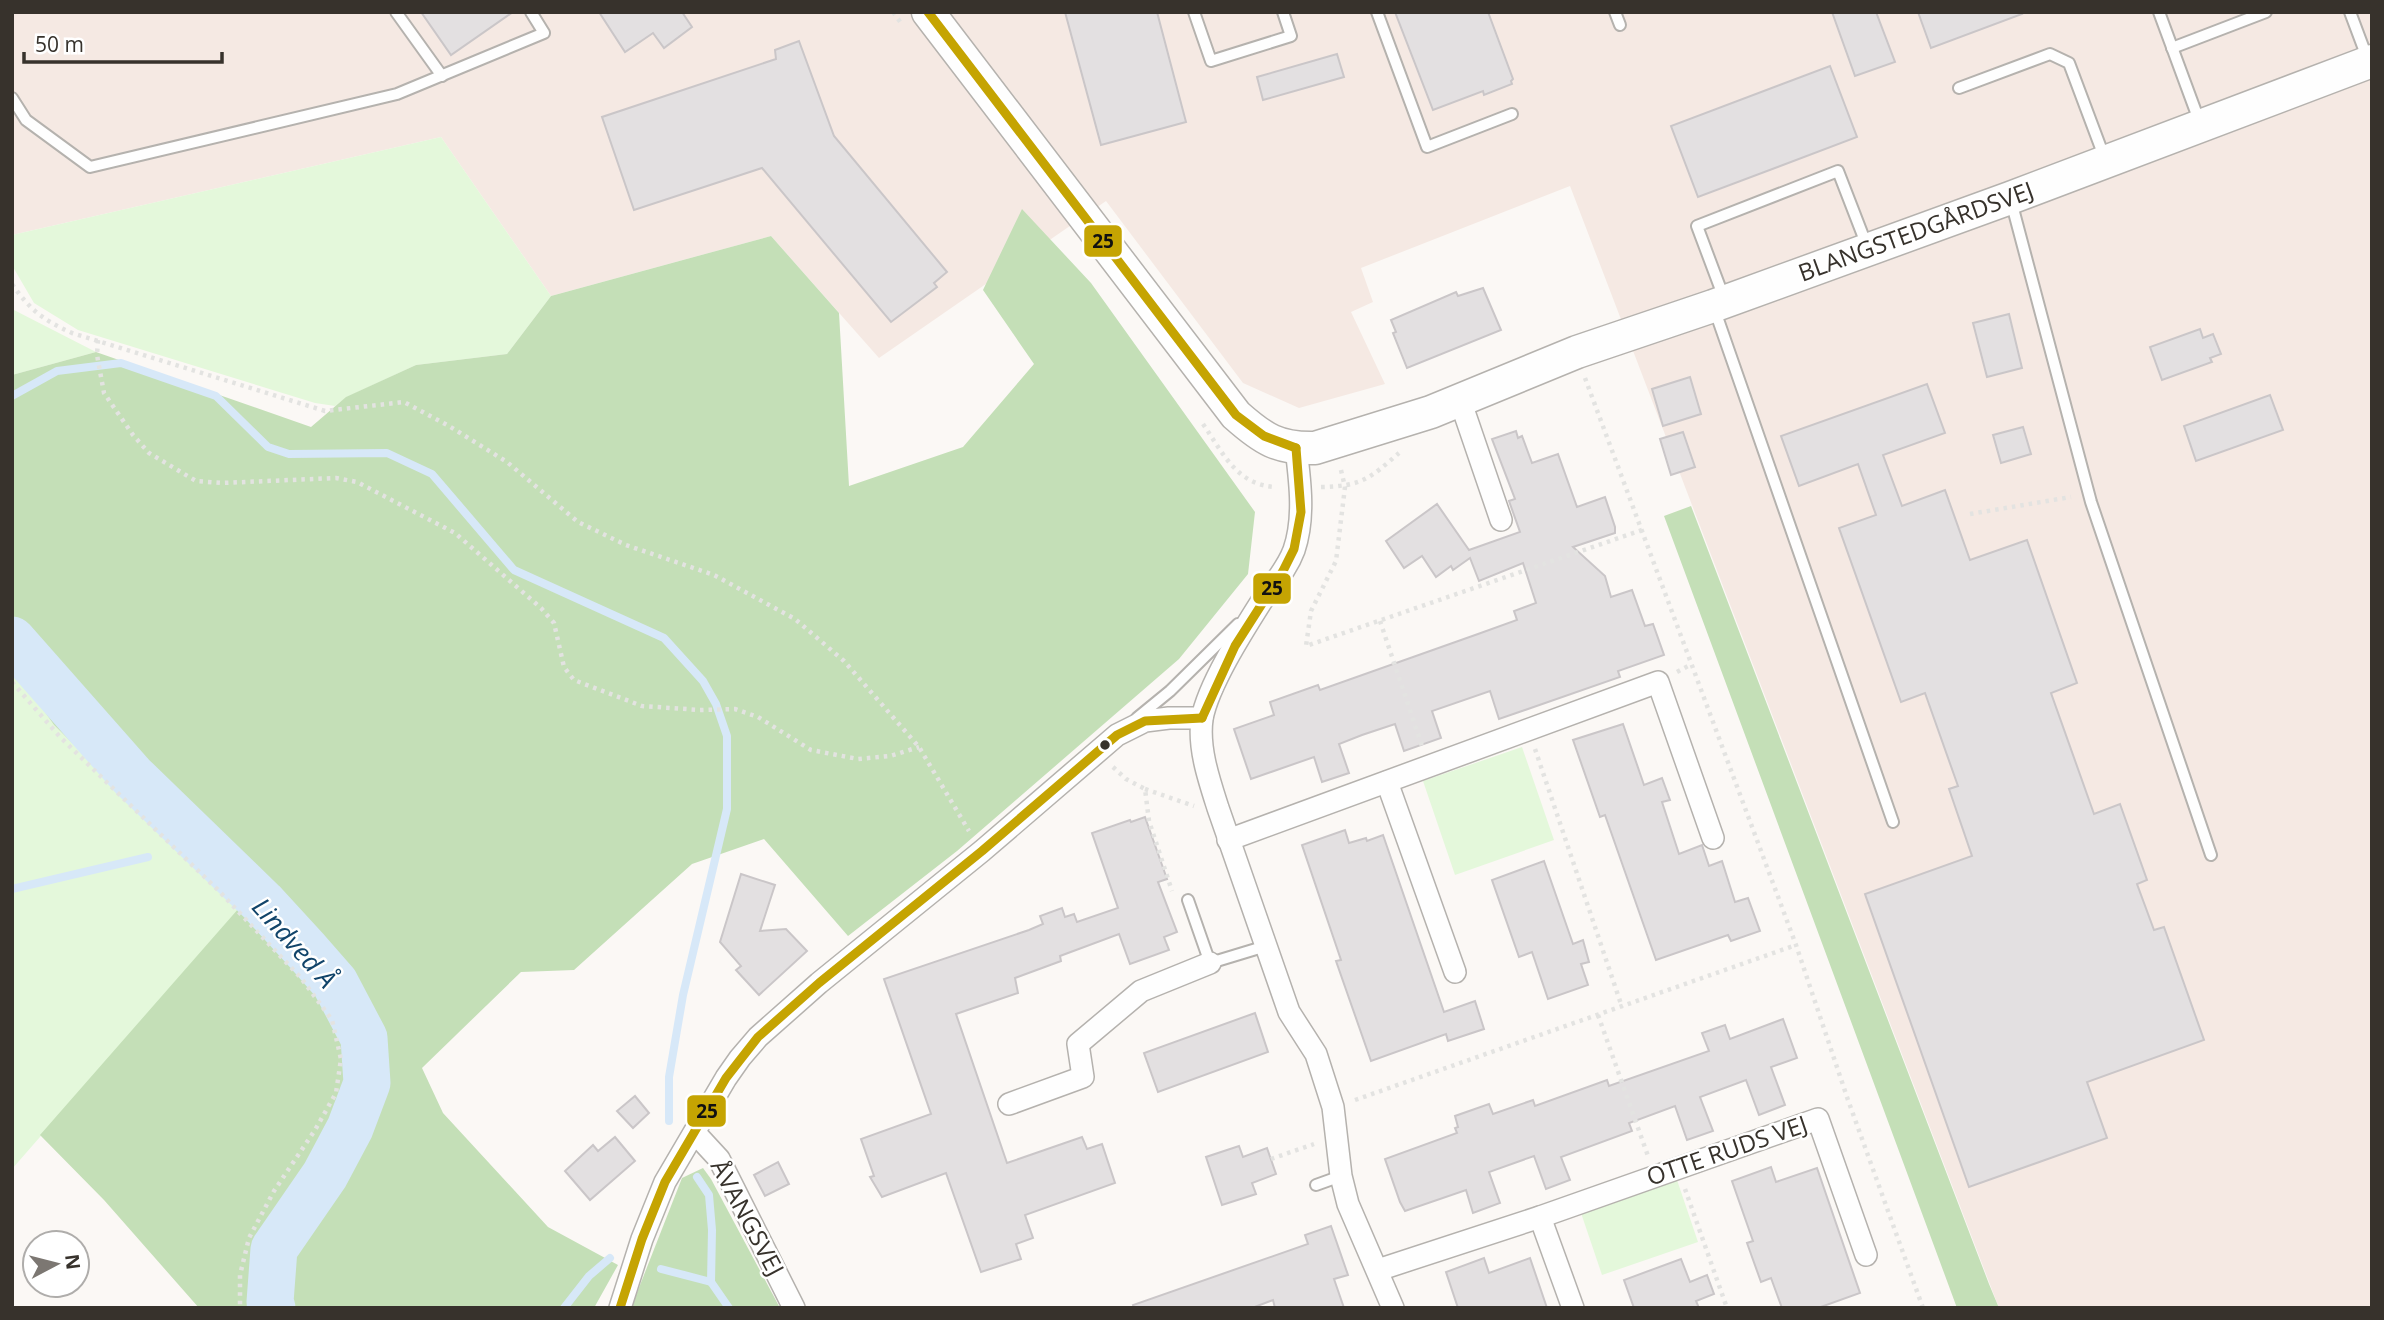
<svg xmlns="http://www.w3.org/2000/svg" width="2384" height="1320" font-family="'Open Sans',sans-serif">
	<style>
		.industrial { fill: #f5e9e3 }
		.green { fill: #e4f8db }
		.forest { fill: #c4dfb7 }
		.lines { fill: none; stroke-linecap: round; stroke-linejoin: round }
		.stream { stroke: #d7e8f8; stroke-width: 8 }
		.river { stroke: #d7e8f8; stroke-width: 47 }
		.building { fill: #e3e0e1; stroke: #cac6c8; stroke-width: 2 }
		.lane-casing { stroke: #b5b2ae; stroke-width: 14 }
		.street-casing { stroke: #b5b2ae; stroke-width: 24 }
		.secondary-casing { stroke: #b5b2ae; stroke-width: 35 }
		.path { stroke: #e3e3e1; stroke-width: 4.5; stroke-dasharray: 3.5 5; stroke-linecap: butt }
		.lane { stroke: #fefefe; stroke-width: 10 }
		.street { stroke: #fefefe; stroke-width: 21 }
		.secondary { stroke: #fefefe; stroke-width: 32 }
		.bus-1-casing { stroke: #fff; stroke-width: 14 }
		.bus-1 { stroke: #c5a402; stroke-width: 9 }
		.bus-dot { fill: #37322c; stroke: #fff; stroke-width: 2.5 }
		.labels { text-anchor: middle; stroke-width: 5; stroke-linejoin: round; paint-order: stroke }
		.street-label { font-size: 24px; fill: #37322c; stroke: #fff }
		.water-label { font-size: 26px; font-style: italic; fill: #11446a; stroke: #fff }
		.line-badge { stroke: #fff; stroke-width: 2.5 }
		.pale-badge-label { font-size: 19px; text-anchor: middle; font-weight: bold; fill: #111 }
	</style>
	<rect width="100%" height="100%" fill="#fbf8f5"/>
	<!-- industrial -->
	<path class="industrial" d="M 12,12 L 2372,12 L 2372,1308 L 1999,1308 L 1570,186 L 1361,268 L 1373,302 L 1351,312 L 1385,384 L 1299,408 L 1243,383 L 1106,201 L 879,358 L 771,236 L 551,296 L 441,137 L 12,235 Z"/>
	<!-- green -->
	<g class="green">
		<path d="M 441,137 L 551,296 L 507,354 L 416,365 L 347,397 L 335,406 L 315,403 L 78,330 L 34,303 L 13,267 L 12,235 Z"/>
		<path d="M 12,309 L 96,352 L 12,375 Z"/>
		<path d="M 12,665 L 54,725 L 240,908 L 12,1169 Z"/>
		<path d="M 1522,747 L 1554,840 L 1455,875 L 1423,781 Z"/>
		<path d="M 1676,1177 L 1698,1242 L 1602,1275 L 1580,1210 Z"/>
	</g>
	<!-- forest -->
	<g class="forest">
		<path d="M 1022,209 L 1091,283 L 1255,512 L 1248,574 L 1179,659 L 957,851 L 848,936 L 764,839 L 692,864 L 574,970 L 521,972 L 422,1068 L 443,1113 L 548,1227 L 618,1265 L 594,1308 L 199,1308 L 104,1200 L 40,1135 L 239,908 L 54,725 L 12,665 L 12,375 L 96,352 L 311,427 L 346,397 L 416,365 L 507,354 L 551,296 L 771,236 L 839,313 L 849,486 L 963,447 L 1034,364 L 983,290 Z"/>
		<path d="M 1691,506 L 1989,1284 L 1999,1308 L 1957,1308 L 1664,516 Z"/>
		<path d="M 703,1168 L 711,1179 L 780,1308 L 631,1308 L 682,1178 Z"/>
	</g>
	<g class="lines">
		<!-- stream -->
		<g class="stream">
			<path d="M 12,396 L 57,371 L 121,363 L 216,396 L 268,447 L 289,454 L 387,453 L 432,474 L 514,570 L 664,638 L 703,681 L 716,704 L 727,736 L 727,809 L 683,995 L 669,1077 L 669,1121"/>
			<path d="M 12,889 L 148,857"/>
			<path d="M 697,1177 L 709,1195 L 712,1230 L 711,1282"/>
			<path d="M 661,1269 L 711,1282 L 729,1308"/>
			<path d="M 564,1308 L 589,1276 L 610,1258"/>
		</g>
		<!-- river -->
		<path class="river" d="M 12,640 L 132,776 L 262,902 L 307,951 L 335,983 L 364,1038 L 367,1083 L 350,1128 L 325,1175 L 274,1249 L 270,1302 L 272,1308"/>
	</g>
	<!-- building -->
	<g class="building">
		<path d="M 421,12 L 513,12 L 451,55 Z"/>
		<path d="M 599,12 L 682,12 L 692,27 L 664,48 L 653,33 L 625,52 Z"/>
		<path d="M 1065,12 L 1157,12 L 1186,122 L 1101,145 Z"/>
		<path d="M 1395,12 L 1488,12 L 1513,79 L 1511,81 L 1512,84 L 1484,95 L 1483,91 L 1433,110 Z"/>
		<path d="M 1832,12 L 1876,12 L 1895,62 L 1855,76 Z"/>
		<path d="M 1918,12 L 2021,12 L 2022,14 L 1931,48 Z"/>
		<path d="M 799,41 L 834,136 L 947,272 L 934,283 L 937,287 L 891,322 L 762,168 L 634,210 L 602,117 L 776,59 L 775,50 Z"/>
		<path d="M 1337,54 L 1344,77 L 1263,100 L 1257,77 Z"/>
		<path d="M 1830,66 L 1857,137 L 1698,197 L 1671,126 Z"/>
		<path d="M 1483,288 L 1501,330 L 1407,368 L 1393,333 L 1396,332 L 1391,320 L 1456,292 L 1458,296 Z"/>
		<path d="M 2009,314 L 2022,368 L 1987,377 L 1973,323 Z"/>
		<path d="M 2200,329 L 2203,338 L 2213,334 L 2221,354 L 2210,358 L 2212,362 L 2162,380 L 2150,347 Z"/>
		<path d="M 1690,377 L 1701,414 L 1663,426 L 1652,389 Z"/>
		<path d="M 1927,384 L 1945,433 L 1883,455 L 1902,506 L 1945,490 L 1970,560 L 2027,540 L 2077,683 L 2051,693 L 2094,814 L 2120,804 L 2147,880 L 2137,884 L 2154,930 L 2164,927 L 2204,1040 L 2087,1082 L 2107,1138 L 1969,1187 L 1865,894 L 1972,856 L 1949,789 L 1958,786 L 1925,693 L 1901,702 L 1839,528 L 1876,515 L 1858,464 L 1799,486 L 1781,436 Z"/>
		<path d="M 2270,395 L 2283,430 L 2196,461 L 2184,426 Z"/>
		<path d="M 2023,427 L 2031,454 L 2001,463 L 1993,435 Z"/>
		<path d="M 1516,431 L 1518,438 L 1522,436 L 1532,463 L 1558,454 L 1577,507 L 1605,497 L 1615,527 L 1615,533 L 1573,547 L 1605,576 L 1611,597 L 1632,590 L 1645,626 L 1653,624 L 1664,655 L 1618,671 L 1620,677 L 1499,719 L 1490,691 L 1432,711 L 1441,738 L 1404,751 L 1395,724 L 1362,735 L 1339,744 L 1349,773 L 1322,782 L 1314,757 L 1251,779 L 1234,729 L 1274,715 L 1270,702 L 1318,685 L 1320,690 L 1478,634 L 1517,620 L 1514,611 L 1536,603 L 1523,563 L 1479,581 L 1470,558 L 1453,570 L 1451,566 L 1436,577 L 1422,556 L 1404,568 L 1386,541 L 1437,504 L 1469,550 L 1520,532 L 1509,501 L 1515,499 L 1492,439 Z"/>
		<path d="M 1683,432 L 1695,467 L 1671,475 L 1660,439 Z"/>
		<path d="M 1623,724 L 1644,785 L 1662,778 L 1670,800 L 1662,802 L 1679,854 L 1702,845 L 1709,866 L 1722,861 L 1735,902 L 1748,898 L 1760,931 L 1731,941 L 1728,935 L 1656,960 L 1605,815 L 1600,817 L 1573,740 Z"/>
		<path d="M 1145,817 L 1167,879 L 1158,882 L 1177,932 L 1164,937 L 1169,950 L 1130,964 L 1119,934 L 1060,956 L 1061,961 L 1015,978 L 1018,993 L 956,1014 L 1007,1163 L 1082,1137 L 1087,1149 L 1102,1144 L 1115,1183 L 1025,1215 L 1033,1238 L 1016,1244 L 1021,1259 L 981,1272 L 946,1173 L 882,1197 L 870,1177 L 874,1176 L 861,1139 L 931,1114 L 884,979 L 1029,930 L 1043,924 L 1040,916 L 1062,908 L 1065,917 L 1074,914 L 1077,922 L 1118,908 L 1092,833 L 1130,820 L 1131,822 Z"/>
		<path d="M 1345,830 L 1349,843 L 1366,838 L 1367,841 L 1383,835 L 1444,1012 L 1475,1001 L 1484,1029 L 1448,1041 L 1446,1034 L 1371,1061 L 1336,961 L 1341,960 L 1302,845 Z"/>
		<path d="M 1544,861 L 1573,944 L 1583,940 L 1589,962 L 1581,964 L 1588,985 L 1548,999 L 1532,952 L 1519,957 L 1492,880 Z"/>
		<path d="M 741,874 L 775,885 L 760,931 L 786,929 L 807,951 L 759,995 L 736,970 L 741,966 L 720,942 Z"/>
		<path d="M 1255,1013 L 1268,1052 L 1158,1092 L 1144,1053 Z"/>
		<path d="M 1783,1019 L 1797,1058 L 1771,1067 L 1785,1105 L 1759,1115 L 1746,1080 L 1700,1097 L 1713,1131 L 1687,1140 L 1675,1106 L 1629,1123 L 1632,1131 L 1561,1157 L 1570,1180 L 1546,1189 L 1534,1156 L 1489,1172 L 1500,1203 L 1473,1213 L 1466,1190 L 1405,1211 L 1400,1202 L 1385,1159 L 1457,1133 L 1455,1128 L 1458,1127 L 1455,1116 L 1489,1104 L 1493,1114 L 1533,1100 L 1535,1106 L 1607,1080 L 1609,1086 L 1709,1051 L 1702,1033 L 1725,1025 L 1730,1039 Z"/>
		<path d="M 635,1096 L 649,1113 L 633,1128 L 617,1111 Z"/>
		<path d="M 615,1137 L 635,1161 L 590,1200 L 565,1171 L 593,1145 L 598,1151 Z"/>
		<path d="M 1239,1146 L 1243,1157 L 1267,1148 L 1276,1174 L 1252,1183 L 1256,1194 L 1222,1205 L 1206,1157 Z"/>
		<path d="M 778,1162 L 789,1184 L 765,1196 L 754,1175 Z"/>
		<path d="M 1771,1167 L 1776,1182 L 1817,1168 L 1860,1293 L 1818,1308 L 1782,1308 L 1771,1278 L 1761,1282 L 1747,1243 L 1753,1241 L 1732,1181 Z"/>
		<path d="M 1331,1226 L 1348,1275 L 1334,1279 L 1344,1308 L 1275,1308 L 1273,1300 L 1252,1308 L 1134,1308 L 1133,1305 L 1308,1244 L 1305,1235 Z"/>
		<path d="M 1484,1258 L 1489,1273 L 1530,1258 L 1547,1308 L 1458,1308 L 1446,1272 Z"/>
		<path d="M 1681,1259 L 1690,1282 L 1707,1275 L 1714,1294 L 1696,1301 L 1699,1308 L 1634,1308 L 1624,1280 Z"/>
	</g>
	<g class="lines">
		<defs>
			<g id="lane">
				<path d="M 396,12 L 442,76"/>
				<path d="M 1194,12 L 1211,61 L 1291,36 L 1283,12"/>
				<path d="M 1377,12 L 1427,147 L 1512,114"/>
				<path d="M 1615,12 L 1620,25"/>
				<path d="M 2159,12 L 2200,123"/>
				<path d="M 2350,12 L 2368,60"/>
				<path d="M 2172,48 L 2266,12"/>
				<path d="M 1959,88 L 2050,54 L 2069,63 L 2105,159"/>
				<path d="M 12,98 L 26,120 L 90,167 L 397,94 L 544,33 L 531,12"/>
				<path d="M 2011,201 L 2091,502 L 2211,855"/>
				<path d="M 1724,298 L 1697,226 L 1838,171 L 1867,246"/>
				<path d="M 1714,308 L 1893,822"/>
				<path d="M 1137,718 L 1170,691 L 1238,624"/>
				<path d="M 1188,900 L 1210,963 L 1266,946"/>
				<path d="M 1316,1185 L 1341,1176"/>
			</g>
			<g id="street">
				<path d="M 1460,400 L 1501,520"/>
				<path d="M 1296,448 C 1300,481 1305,518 1294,550 C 1287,569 1274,583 1263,599 C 1244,629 1208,685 1202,719 C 1198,748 1209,780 1218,808 L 1289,1012 L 1316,1054 L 1333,1107 L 1341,1176 L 1348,1204 L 1393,1308"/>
				<path d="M 1387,782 L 1455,972"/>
				<path d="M 1228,840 L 1658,682 L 1713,838"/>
				<path d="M 1009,1104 L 1083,1077 L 1078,1044 L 1141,991 L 1210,963"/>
				<path d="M 695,1133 L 719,1159 L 794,1308"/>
				<path d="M 1540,1217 L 1573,1308"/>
				<path d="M 1378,1270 L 1540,1217 L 1818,1119 L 1866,1255"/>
				<path d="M 620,1308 L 642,1239 L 665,1182 L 726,1078 L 740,1058 L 758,1037 L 819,983 L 982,851 L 1117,735 L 1145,721 L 1169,718 L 1202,718"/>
			</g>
			<path id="secondary" d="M 928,12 L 1236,415 C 1263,439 1278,449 1315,448 L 1431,412 L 1577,352 L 1713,306 L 2010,198 L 2372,61"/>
		</defs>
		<!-- lane casing -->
		<use href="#lane" class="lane-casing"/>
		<!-- street casing -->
		<use href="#street" class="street-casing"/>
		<!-- secondary casing -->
		<use href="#secondary" class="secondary-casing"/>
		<!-- path -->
		<g class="path">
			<path d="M 893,12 L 901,23"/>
			<path d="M 12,284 C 30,310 43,320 72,333 L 325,411 L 404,402 L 449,426 L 507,462 L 578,522 L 626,545 L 714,575 L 795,619 L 844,661 L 919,747 L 969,831"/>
			<path d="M 98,340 L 97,355 L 104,393 L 133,435 L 149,453 L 196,481 L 222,483 L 336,478 L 357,482 L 455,533 L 541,608 L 554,623 L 564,667 L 574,680 L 642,706 L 700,710 L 735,709 L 758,717 L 811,750 L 858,759 L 890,756 L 919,747"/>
			<path d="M 1585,378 L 1796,945 L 1848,1100 L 1923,1308"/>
			<path d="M 1203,424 C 1223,453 1237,486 1277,487"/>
			<path d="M 1341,470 L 1345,487 L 1336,561 L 1311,611 L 1306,646 L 1642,530"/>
			<path d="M 1321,487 C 1362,486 1369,479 1399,453"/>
			<path d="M 1970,514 L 2071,497"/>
			<path d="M 1380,621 L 1422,746"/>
			<path d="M 1677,672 L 1692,664"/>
			<path d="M 12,682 L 60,737 L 218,890 L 301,978 L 332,1020 L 341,1059 L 336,1093 L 315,1130 L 274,1191 L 249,1238 L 240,1275 L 240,1308"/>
			<path d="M 1535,749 L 1622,1007"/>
			<path d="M 1113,767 L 1126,779 L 1145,789 L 1149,821 L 1172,891"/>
			<path d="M 1145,789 L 1194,806"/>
			<path d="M 1598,1015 L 1648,1156"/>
			<path d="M 1355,1100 L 1796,945"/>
			<path d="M 1271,1159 L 1314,1144"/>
			<path d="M 1685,1189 L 1727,1308"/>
		</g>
		<!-- lane -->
		<use href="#lane" class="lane"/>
		<!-- street -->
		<use href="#street" class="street"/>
		<!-- secondary -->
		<use href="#secondary" class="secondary"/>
		<defs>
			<g id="bus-1">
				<path d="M 928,12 L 1236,415 L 1264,436 L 1296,448"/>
				<path d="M 1202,718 L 1235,646 L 1283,571 L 1294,549 L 1301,512 L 1296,448"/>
				<path d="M 620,1308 L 642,1239 L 665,1182 L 726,1078 L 758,1037 L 819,983 L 982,851 L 1117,735 L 1145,721 L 1202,718"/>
			</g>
		</defs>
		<!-- bus-1 casing -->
		<use href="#bus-1" class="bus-1-casing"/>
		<!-- bus-1 -->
		<use href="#bus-1" class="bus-1"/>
	</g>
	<!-- markers -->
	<circle class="bus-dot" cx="1105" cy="745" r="6"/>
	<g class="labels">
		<!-- street labels -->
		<g class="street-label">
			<text transform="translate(1916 232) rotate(-20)" y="8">BLANGSTEDGÅRDSVEJ</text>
			<text transform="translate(1727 1151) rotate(-19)" y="8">OTTE RUDS VEJ</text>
			<text transform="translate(747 1218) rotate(62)" y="8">ÅVANGSVEJ</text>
		</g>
		<!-- water labels -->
		<g class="water-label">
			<text transform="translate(294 943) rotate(48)" y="9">Lindved Å</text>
		</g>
	</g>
	<g class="line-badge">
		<rect x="1083" y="224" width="40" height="34" rx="7" fill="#c5a402"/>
		<rect x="1252" y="572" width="40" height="33" rx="7" fill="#c5a402"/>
		<rect x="686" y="1094" width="41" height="34" rx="7" fill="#c5a402"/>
	</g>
	<g class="pale-badge-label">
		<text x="1103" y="248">25</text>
		<text x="1272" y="595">25</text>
		<text x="707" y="1118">25</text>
	</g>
	<!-- border -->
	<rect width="2384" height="1320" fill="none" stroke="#37322c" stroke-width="28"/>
	<!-- north arrow -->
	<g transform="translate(56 1264) rotate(83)"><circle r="33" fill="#ffffff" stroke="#afadab" stroke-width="2"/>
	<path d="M0-5L12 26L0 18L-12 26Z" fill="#7c7772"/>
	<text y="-10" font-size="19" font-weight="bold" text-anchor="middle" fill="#37322c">N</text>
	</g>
	<!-- scale -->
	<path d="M24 52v10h198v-10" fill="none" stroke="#37322c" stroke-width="3.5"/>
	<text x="35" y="52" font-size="21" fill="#37322c" stroke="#ffffff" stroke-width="5" paint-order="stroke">50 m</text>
</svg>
